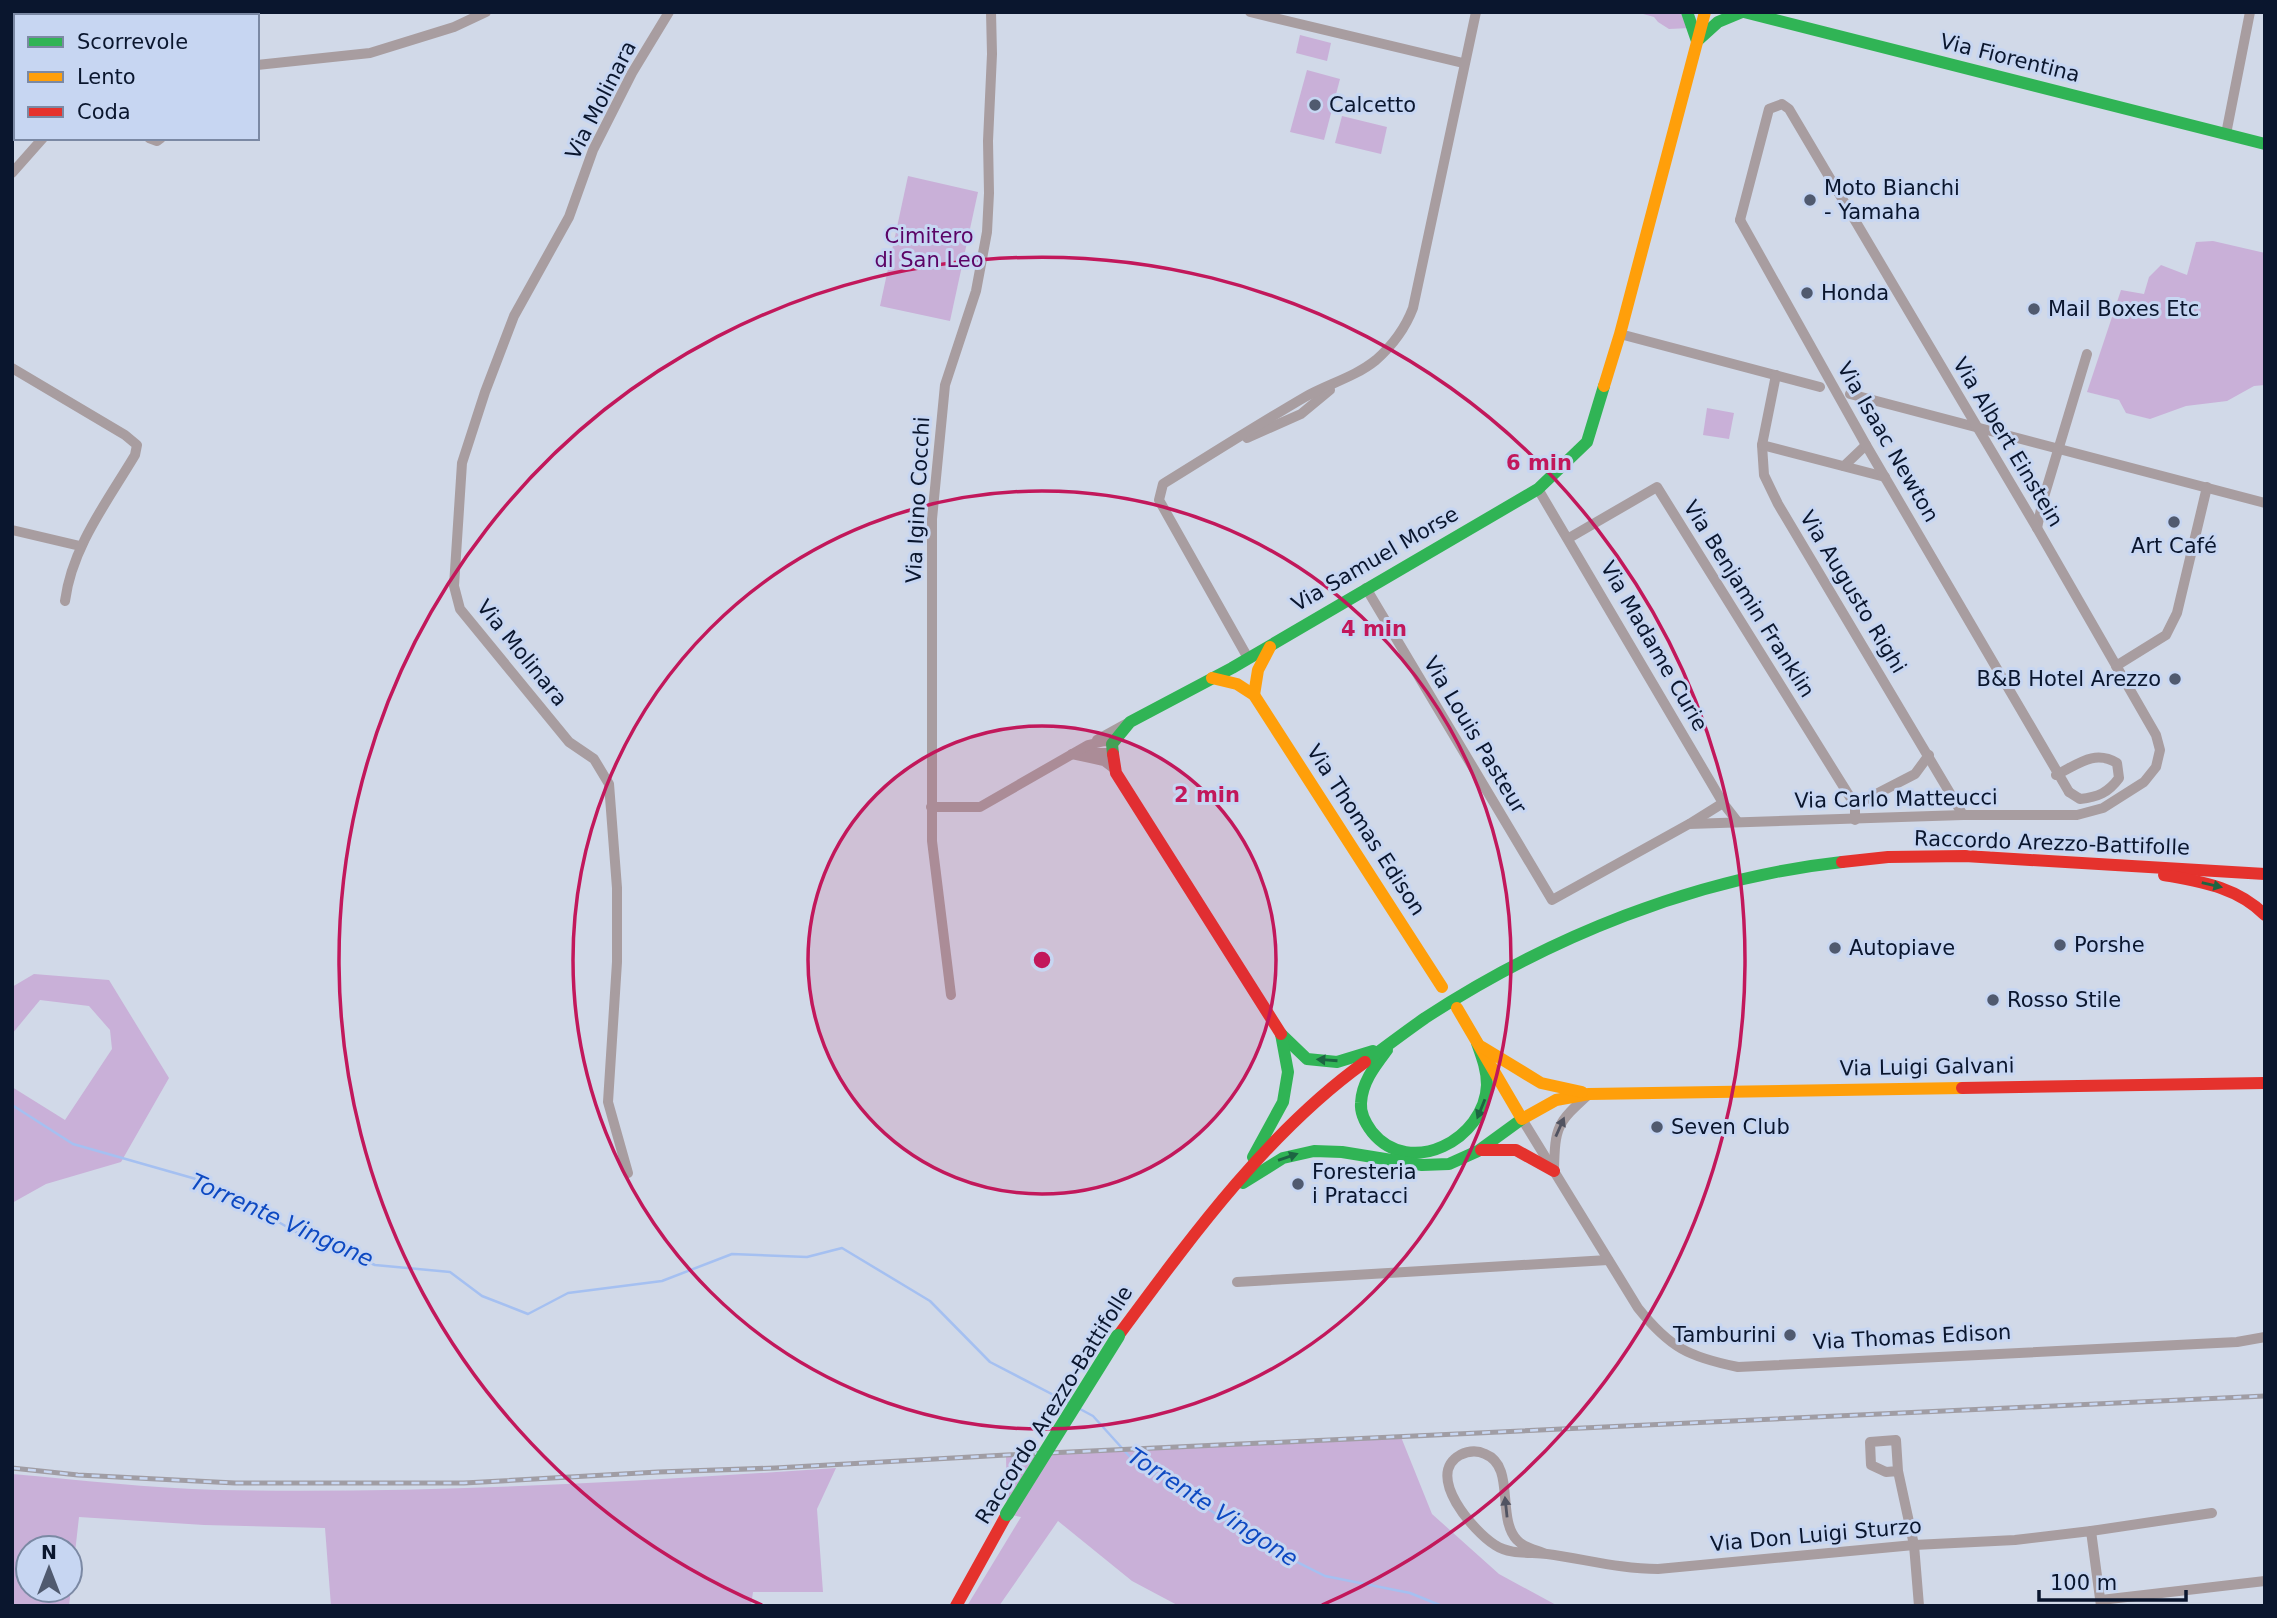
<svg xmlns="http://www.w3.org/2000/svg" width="2277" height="1618" font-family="'DejaVu Sans',sans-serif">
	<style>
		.green { fill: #c9b0d8; fill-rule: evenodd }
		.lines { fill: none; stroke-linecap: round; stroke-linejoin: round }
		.stream { stroke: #a5c0f1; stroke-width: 2.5 }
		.street { stroke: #a89da0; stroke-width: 10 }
		.fast { stroke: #30b455; stroke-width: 12 }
		.slow { stroke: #ff9f0a; stroke-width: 12 }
		.jam { stroke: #e5322d; stroke-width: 12 }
		.rail-casing { stroke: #a09da4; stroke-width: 5 }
		.rail { stroke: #c7d6f2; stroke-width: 2.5; stroke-dasharray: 8; stroke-linecap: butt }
		.street-bridge { stroke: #a89da0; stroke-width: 10 }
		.fast-bridge { stroke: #30b455; stroke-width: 14 }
		.oneway { fill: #1d6542 }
		.oneway2 { fill: #515361 }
		.ring { fill: none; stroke: #c2185b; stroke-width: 3.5 }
		.poi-dot { fill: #505a6f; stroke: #c7d6f2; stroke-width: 2.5 }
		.labels { text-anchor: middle; stroke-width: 6; stroke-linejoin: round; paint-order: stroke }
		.street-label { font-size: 21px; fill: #0a162e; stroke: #c7d6f2 }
		.poi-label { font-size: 21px; fill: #0a162e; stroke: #c7d6f2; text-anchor: start }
		.park-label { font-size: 21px; fill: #5b0466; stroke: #c7d6f2 }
		.water-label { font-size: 23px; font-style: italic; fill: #0d49c2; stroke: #c7d6f2 }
		.centre { fill: #c2185b; stroke: #c7d6f2; stroke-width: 3.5 }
		.ring-label { font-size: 21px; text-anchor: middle; font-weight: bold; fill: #c2185b; stroke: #c7d6f2; stroke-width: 6; stroke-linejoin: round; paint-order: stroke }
	</style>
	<rect width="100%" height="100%" fill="#d1d9e8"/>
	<!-- green -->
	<g class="green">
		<path d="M 1636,12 L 1680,12 L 1690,28 L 1669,29 L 1658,22 L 1654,17 Z"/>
		<path d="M 1300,35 L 1331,43 L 1327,61 L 1296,53 Z"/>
		<path d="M 1307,70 L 1340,79 L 1324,140 L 1290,132 Z"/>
		<path d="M 1342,116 L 1387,127 L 1381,154 L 1335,143 Z"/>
		<path d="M 908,176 L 978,192 L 950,321 L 880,306 Z"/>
		<path d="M 2213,241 L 2265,253 L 2265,385 L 2254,386 L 2227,401 L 2186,406 L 2150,419 L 2126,413 L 2119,400 L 2087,392 L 2121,290 L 2144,294 L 2149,277 L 2161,265 L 2187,275 L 2196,242 Z"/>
		<path d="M 1707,408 L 1734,413 L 1729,439 L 1703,435 Z"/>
		<path d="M 34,974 L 109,980 L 169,1078 L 121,1162 L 46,1184 L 12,1203 L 12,1087 L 65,1120 L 112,1049 L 110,1030 L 89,1006 L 40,1000 L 12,1034 L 12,987 Z"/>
		<path d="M 1401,1437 L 1432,1514 L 1499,1574 L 1558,1606 L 1179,1606 L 1132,1581 L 1058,1521 L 999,1606 L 967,1606 L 1021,1517 L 1007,1514 L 1006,1455 Z"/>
		<path d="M 836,1468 L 817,1509 L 823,1592 L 753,1592 L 751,1606 L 331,1606 L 325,1528 L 204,1525 L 79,1517 L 69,1606 L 12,1606 L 12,1474 C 80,1480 149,1488 218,1490 C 423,1494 630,1482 836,1468 ZM 28,1548 L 70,1548 L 70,1590 L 28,1590 Z"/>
	</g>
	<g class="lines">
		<!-- stream -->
		<g class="stream">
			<path d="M 12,1105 L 73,1144 L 210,1183 L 296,1232 L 375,1265 L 450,1272 L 482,1296 L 528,1314 L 568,1293 L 662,1281 L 732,1254 L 807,1257 L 842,1248 L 930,1301 L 990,1362 L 1071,1404"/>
			<path d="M 1080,1409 L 1093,1416 L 1131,1458 L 1263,1545 L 1325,1576 L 1410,1593 L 1442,1606"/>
		</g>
		<!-- street -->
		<g class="street">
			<path d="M 1250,12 L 1463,63"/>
			<path d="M 238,16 L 239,12"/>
			<path d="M 257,65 L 370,53 L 454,27 L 486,12"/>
			<path d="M 2226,134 L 2250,12"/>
			<path d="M 149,138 L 157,141 L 161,138"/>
			<path d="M 12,173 L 43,138"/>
			<path d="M 1620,334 L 1820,387"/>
			<path d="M 12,368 L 125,435 L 137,445 L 135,455 C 107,502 72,547 65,601"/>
			<path d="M 1776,375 L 1762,445 L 1764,475 L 1778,504 L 1963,815"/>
			<path d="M 1850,394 L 2265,503"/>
			<path d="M 1247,438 L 1301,414 L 1330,390"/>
			<path d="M 1762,445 L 1885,477"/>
			<path d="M 1844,466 L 1866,445"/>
			<path d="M 1538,489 L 1723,803 L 1737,821"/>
			<path d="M 2037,528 L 2043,500 L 2087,354"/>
			<path d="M 12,530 L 80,546"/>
			<path d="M 1569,538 L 1657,487 L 1855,805 L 1855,820"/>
			<path d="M 1366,588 L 1552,900 L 1689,824 L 1963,815 L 2077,815 L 2103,808 L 2144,782 L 2156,767 L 2160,750 L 2156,735 L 2037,528 L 1789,109 L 1782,104 L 1769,109 L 1740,220"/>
			<path d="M 1248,658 L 1159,500 L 1163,484 C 1210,455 1257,425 1305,397 C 1328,384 1355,377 1376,360 C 1393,345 1405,329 1413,308 L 1476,12"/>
			<path d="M 2116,666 L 2166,635 L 2177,613 L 2207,487"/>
			<path d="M 1097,740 L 1126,724"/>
			<path d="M 1086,753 L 1114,753"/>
			<path d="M 1072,754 L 1104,761 L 1116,770"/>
			<path d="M 2056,775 C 2077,765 2094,749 2117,763 L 2119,778 C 2108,793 2098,797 2080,799 L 2069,792"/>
			<path d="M 1855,805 L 1915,774 L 1929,755"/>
			<path d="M 931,807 L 980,807 L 1088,745 L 1105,741 L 1114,742"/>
			<path d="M 1691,823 L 1723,803"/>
			<path d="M 951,995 L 932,841 L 932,519 L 945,385 L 976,291 L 987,232 L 989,193 L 988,141 L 992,54 L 991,12"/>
			<path d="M 1522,1119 L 1638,1308 C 1670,1348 1689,1357 1738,1367 L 2237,1342 L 2265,1337"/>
			<path d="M 1554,1170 C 1555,1126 1557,1123 1589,1094"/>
			<path d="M 628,1173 L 608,1102 L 617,962 L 617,888 L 609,784 L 594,759 L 569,742 L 460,609 L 454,586 L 462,463 L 485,392 L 514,316 L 569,217 L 593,150 L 632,73 L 669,12"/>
			<path d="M 1237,1282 L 1608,1260"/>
			<path d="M 1898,1471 L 1886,1472 L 1871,1465 L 1870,1442 L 1896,1440 L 1898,1471 L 1914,1545 L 1919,1606"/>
			<path d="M 2091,1531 L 2212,1513"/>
			<path d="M 1546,1554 C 1537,1550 1524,1548 1517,1540 C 1496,1518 1516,1466 1485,1454 C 1477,1450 1468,1451 1460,1455 C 1424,1475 1474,1532 1495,1545 C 1510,1555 1530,1552 1547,1554 C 1585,1559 1620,1569 1658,1569 L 1914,1545 L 2015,1540 L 2091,1531 L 2101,1606"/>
			<path d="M 2101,1600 L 2265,1581"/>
		</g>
		<!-- fast -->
		<g class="fast">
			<path d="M 1687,12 L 1697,41 L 1718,22 L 1742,12"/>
			<path d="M 1744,12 L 2265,144"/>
			<path d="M 1113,754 L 1112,744 L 1130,722 L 1232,668 L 1538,489 L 1587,442 L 1604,386"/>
			<path d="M 1281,1034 L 1307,1059 L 1337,1062 L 1373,1051"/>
			<path d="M 1387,1050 C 1375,1066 1362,1082 1361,1103 C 1360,1114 1366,1124 1372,1132 C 1410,1179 1485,1139 1487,1085 C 1487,1070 1482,1057 1477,1043"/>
			<path d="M 1365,1062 C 1385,1047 1405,1032 1425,1018 C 1549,937 1695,878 1842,862"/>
			<path d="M 1253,1157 L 1283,1102 L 1288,1072 L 1281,1034"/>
			<path d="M 1243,1183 L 1283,1158 L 1314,1151 L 1342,1152 L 1422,1165 L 1449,1164 L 1478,1151 L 1522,1119"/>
		</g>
		<!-- slow -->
		<g class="slow">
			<path d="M 1604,386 L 1620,334 L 1705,12"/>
			<path d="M 1212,678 L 1237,684 L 1254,695 L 1442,987"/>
			<path d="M 1254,695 L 1258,670 L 1270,647"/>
			<path d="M 1457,1008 L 1522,1119 L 1556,1100 L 1589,1094 L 1962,1088"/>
			<path d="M 1482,1047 L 1541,1083 L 1582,1092"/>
		</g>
		<!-- jam -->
		<g class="jam">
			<path d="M 1113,754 L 1116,773 L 1281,1034"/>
			<path d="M 1842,862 L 1888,857 L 1965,856 L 2265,874"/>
			<path d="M 2164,875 C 2202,882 2237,887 2265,915"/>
			<path d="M 1962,1088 L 2265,1083"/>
			<path d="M 1481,1150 L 1516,1150 L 1554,1171"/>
			<path d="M 1118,1336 C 1189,1240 1267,1132 1365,1062"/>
			<path d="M 956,1606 L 1007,1514"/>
		</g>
		<defs>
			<path id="rail" d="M 12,1468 L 78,1475 L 235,1483 L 464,1483 L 658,1472 L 775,1468 L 1006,1455 L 2265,1396"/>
		</defs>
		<!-- rail casing -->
		<use href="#rail" class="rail-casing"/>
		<!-- rail -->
		<use href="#rail" class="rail"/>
		<!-- street-bridge -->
		<path class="street-bridge" d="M 1740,220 L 1866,445 L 2069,792"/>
		<!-- fast-bridge -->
		<path class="fast-bridge" d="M 1007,1514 L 1118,1336"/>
	</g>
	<!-- one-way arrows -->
	<defs><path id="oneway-solid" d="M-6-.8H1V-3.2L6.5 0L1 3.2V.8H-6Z" transform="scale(1.75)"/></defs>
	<g class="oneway">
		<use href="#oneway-solid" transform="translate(2212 885) rotate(13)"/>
		<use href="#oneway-solid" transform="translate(1327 1060) rotate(-176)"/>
		<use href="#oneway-solid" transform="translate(1481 1109) rotate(112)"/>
		<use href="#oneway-solid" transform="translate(1288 1157) rotate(-19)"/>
	</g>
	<g class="oneway2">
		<use href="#oneway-solid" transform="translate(1560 1127) rotate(-66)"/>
		<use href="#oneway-solid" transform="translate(1506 1507) rotate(-96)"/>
	</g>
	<!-- distance rings -->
	<circle cx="1042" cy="960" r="234" fill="#c2185b" fill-opacity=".12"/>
	<g class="ring">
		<circle cx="1042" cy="960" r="234"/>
		<circle cx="1042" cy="960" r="469"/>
		<path d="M762 1605A703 703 0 1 1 1322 1605"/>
	</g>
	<!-- markers -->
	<g class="poi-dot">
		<circle cx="1315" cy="105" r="7"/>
		<circle cx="1810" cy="200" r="7"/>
		<circle cx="1807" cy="293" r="7"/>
		<circle cx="2034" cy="309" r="7"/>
		<circle cx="2174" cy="522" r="7"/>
		<circle cx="2175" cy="679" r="7"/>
		<circle cx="2060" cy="945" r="7"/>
		<circle cx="1835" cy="948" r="7"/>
		<circle cx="1993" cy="1000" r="7"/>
		<circle cx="1657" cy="1127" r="7"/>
		<circle cx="1298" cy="1184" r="7"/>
		<circle cx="1790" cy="1335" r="7"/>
	</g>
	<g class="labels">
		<!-- street labels -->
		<g class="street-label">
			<text transform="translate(2010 58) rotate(14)" y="7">Via Fiorentina</text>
			<text transform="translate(601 100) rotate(-63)" y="7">Via Molinara</text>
			<text transform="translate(1888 442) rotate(60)" y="7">Via Isaac Newton</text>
			<text transform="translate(2008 442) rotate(59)" y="7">Via Albert Einstein</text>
			<text transform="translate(918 500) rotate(-87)" y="7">Via Igino Cocchi</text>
			<text transform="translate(1375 559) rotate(-30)" y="7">Via Samuel Morse</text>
			<text transform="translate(1853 592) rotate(59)" y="7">Via Augusto Righi</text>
			<text transform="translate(1749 599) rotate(58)" y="7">Via Benjamin Franklin</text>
			<text transform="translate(1654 646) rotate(60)" y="7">Via Madame Curie</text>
			<text transform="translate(522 653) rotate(51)" y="7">Via Molinara</text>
			<text transform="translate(1475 735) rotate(59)" y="7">Via Louis Pasteur</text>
			<text transform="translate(1896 799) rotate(-1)" y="7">Via Carlo Matteucci</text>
			<text transform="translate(1366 830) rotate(57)" y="7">Via Thomas Edison</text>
			<text transform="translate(2052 843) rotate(2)" y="7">Raccordo Arezzo-Battifolle</text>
			<text transform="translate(1927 1067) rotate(-1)" y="7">Via Luigi Galvani</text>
			<text transform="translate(1912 1337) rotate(-3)" y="7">Via Thomas Edison</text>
			<text transform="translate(1054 1405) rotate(-58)" y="7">Raccordo Arezzo-Battifolle</text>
			<text transform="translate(1816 1535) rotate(-5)" y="7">Via Don Luigi Sturzo</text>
		</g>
		<!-- poi labels -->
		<g class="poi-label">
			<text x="1329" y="112">Calcetto</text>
			<text x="1824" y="195">Moto Bianchi<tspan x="1824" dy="24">- Yamaha</tspan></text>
			<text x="1821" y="300">Honda</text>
			<text x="2048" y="316">Mail Boxes Etc</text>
			<text x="2174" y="553" text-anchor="middle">Art Café</text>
			<text x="2161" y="686" text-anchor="end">B&amp;B Hotel Arezzo</text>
			<text x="2074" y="952">Porshe</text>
			<text x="1849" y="955">Autopiave</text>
			<text x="2007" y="1007">Rosso Stile</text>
			<text x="1671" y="1134">Seven Club</text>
			<text x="1312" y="1179">Foresteria<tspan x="1312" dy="24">i Pratacci</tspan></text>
			<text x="1776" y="1342" text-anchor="end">Tamburini</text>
		</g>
		<!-- park labels -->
		<g class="park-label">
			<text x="929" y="243">Cimitero<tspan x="929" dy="24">di San Leo</tspan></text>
		</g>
		<!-- water labels -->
		<g class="water-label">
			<text transform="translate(282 1220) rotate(24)" y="8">Torrente Vingone</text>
			<text transform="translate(1213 1507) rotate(33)" y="8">Torrente Vingone</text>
		</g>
	</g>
	<circle cx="1042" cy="960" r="10" class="centre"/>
	<g class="ring-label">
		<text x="1539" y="470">6 min</text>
		<text x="1374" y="636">4 min</text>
		<text x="1207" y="802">2 min</text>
	</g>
	<!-- border -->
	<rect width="2277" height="1618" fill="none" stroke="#0a162e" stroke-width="28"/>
	<!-- legend -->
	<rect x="14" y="14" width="245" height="126" fill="#c7d6f2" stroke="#7b89a4" stroke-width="2"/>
	<rect x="28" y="37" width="35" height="10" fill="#30b455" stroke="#7b89a4" stroke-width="2"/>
	<text x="77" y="49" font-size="21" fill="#0a162e">Scorrevole</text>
	<rect x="28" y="72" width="35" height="10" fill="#ff9f0a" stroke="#7b89a4" stroke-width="2"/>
	<text x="77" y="84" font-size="21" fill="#0a162e">Lento</text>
	<rect x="28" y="107" width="35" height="10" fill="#e5322d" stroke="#7b89a4" stroke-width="2"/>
	<text x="77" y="119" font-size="21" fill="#0a162e">Coda</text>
	<!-- north arrow -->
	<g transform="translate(49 1569)"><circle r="33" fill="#c7d6f2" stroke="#7b89a4" stroke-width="2"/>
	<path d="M0-5L12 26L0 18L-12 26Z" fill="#505a6f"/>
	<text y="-10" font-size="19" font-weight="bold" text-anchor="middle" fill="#0a162e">N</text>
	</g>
	<!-- scale -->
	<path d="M2039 1590v10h147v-10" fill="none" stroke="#0a162e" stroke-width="3.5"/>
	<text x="2050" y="1590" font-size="21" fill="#0a162e" stroke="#c7d6f2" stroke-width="5" paint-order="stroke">100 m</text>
</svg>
